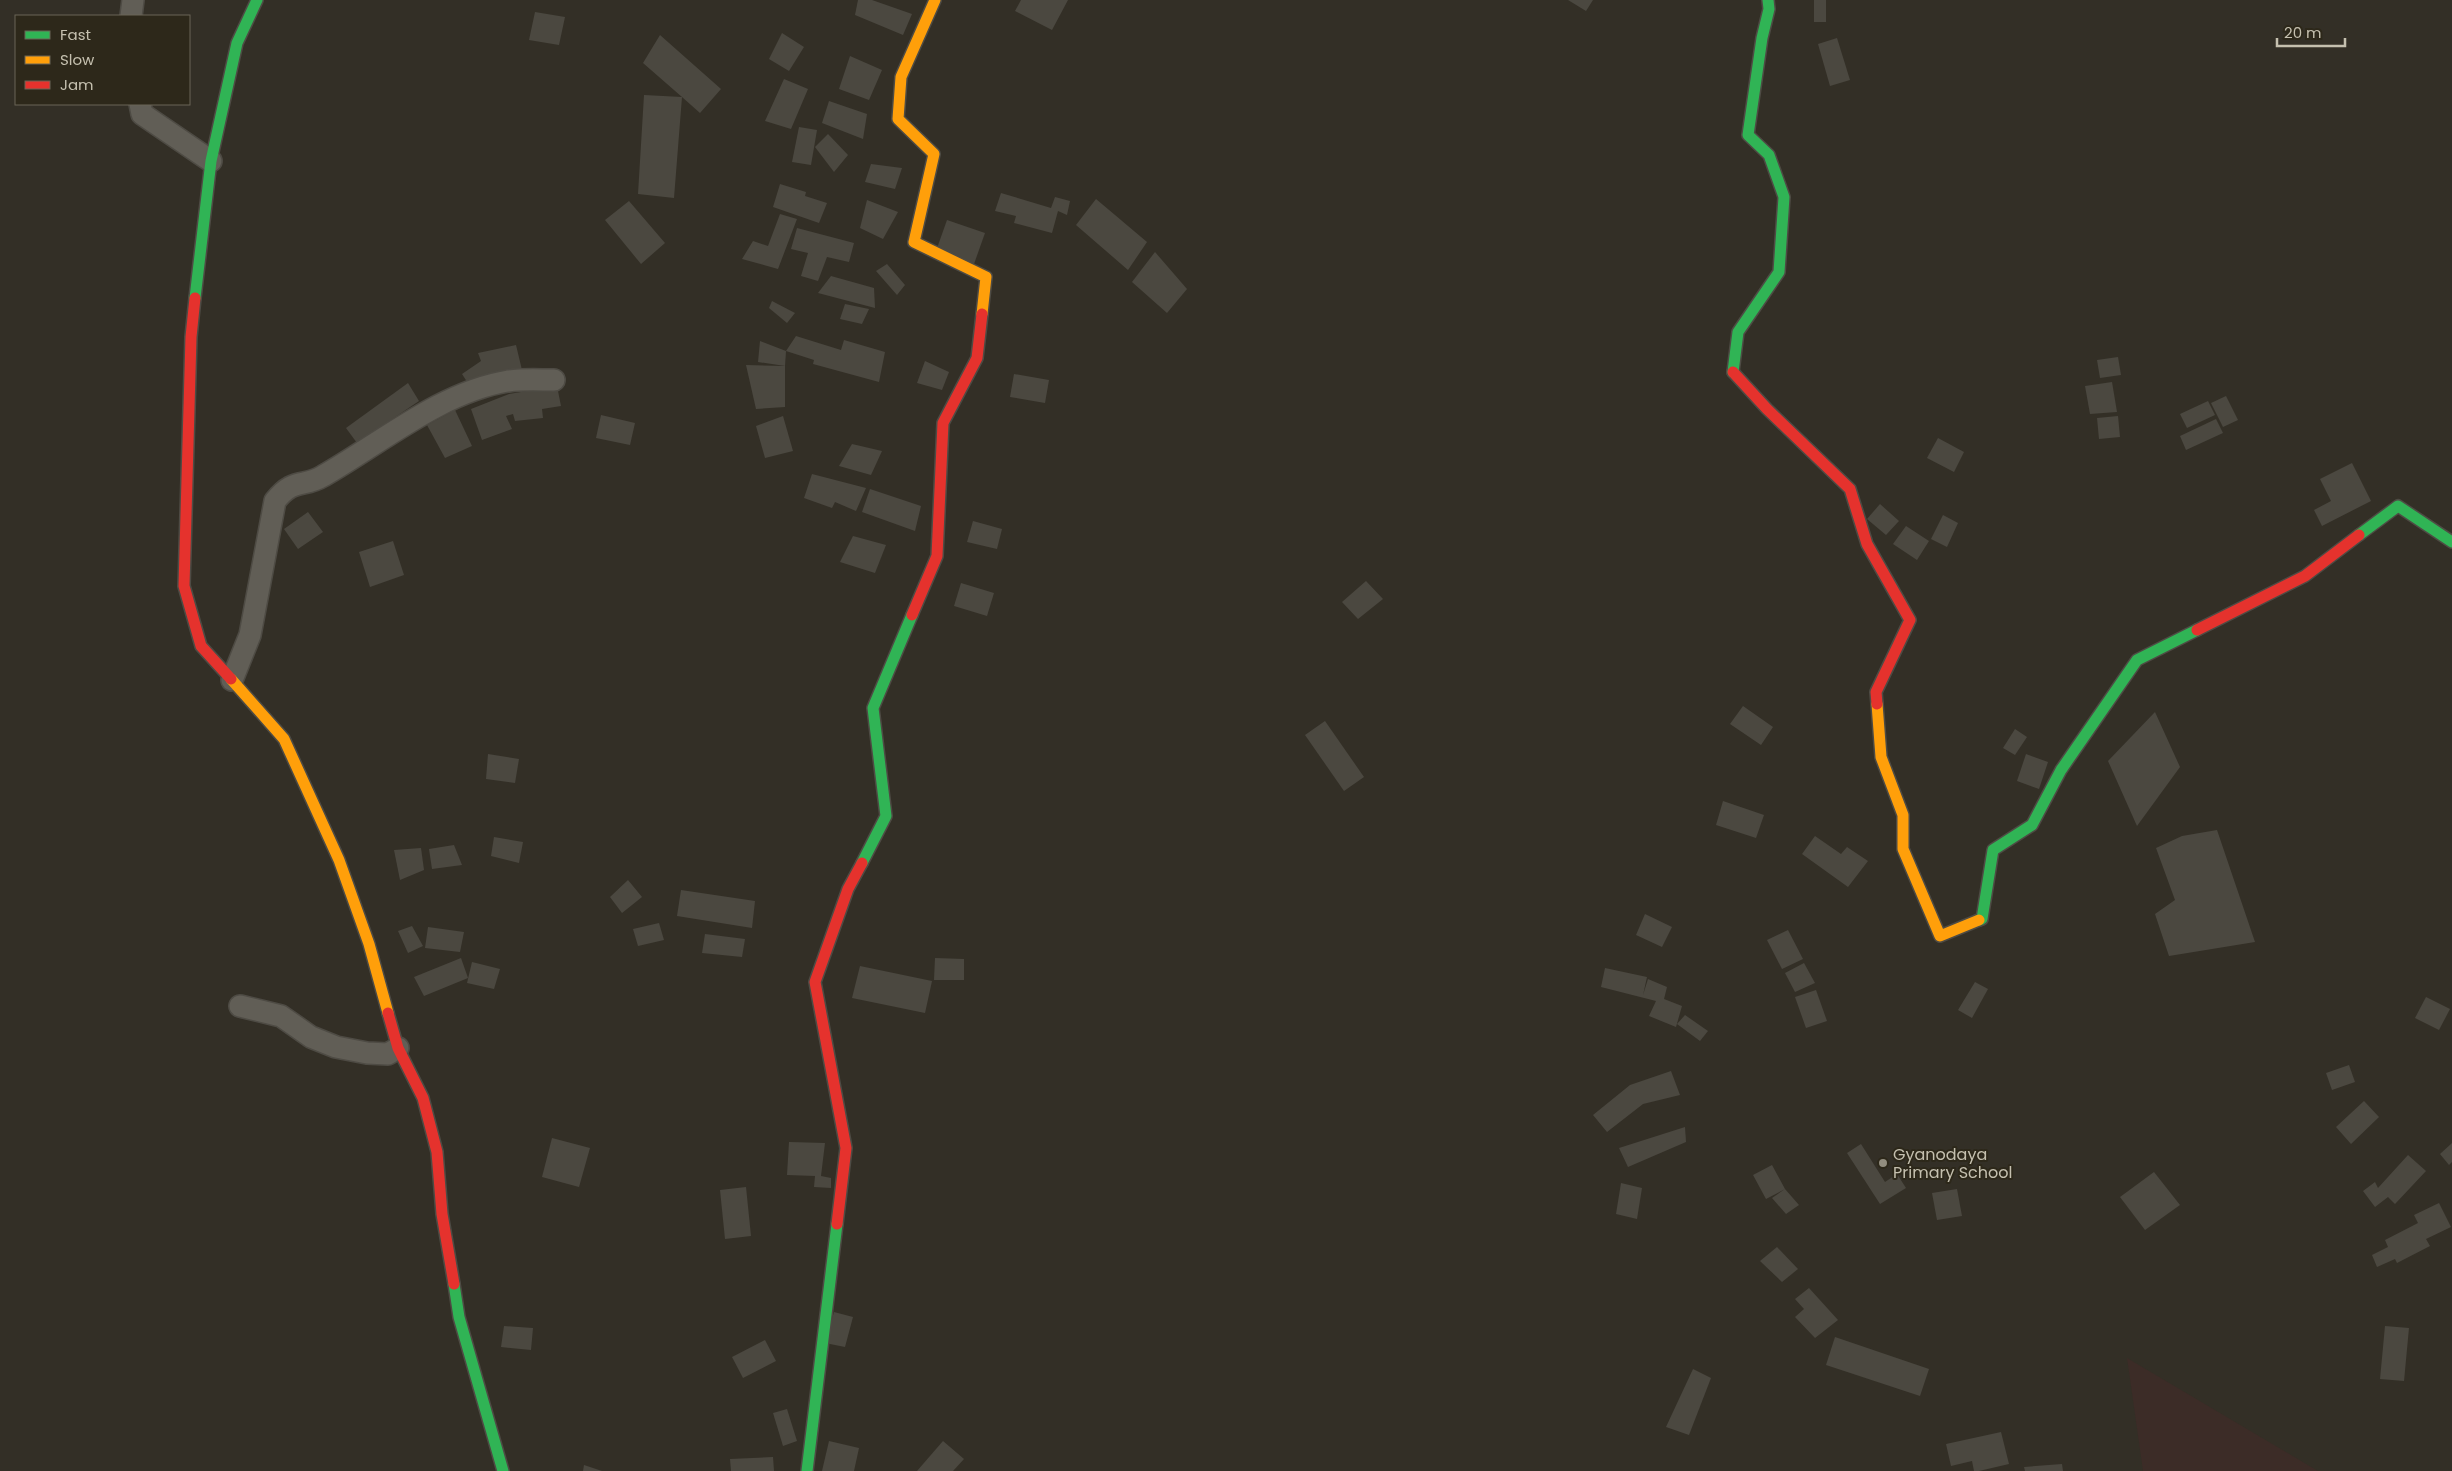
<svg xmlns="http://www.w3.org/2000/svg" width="2452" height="1471" font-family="Poppins,sans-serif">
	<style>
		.green { fill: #3c2c27 }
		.building { fill: #4b4840 }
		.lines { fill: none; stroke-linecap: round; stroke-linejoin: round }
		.street-casing { stroke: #4e4b44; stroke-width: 24 }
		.fast-casing { stroke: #4e4b44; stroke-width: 14 }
		.slow-casing { stroke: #4e4b44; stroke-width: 14 }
		.jam-casing { stroke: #4e4b44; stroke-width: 14 }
		.street { stroke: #615e56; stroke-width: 21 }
		.fast { stroke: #30b455; stroke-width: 11 }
		.slow { stroke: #ff9f0a; stroke-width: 11 }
		.jam { stroke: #e5322d; stroke-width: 11 }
		.poi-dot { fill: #928d7f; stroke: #2d281a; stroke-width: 2 }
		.labels { text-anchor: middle; stroke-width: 4; stroke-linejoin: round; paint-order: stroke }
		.poi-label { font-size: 16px; fill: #c5c0af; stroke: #2d281a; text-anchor: start }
	</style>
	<rect width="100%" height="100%" fill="#332f26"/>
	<!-- green -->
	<path class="green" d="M 2127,1358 L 2318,1471 L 2143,1471 Z"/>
	<!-- building -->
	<g class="building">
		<path d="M 858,0 L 872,0 L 912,14 L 903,35 L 855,15 Z"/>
		<path d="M 1021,0 L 1068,0 L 1052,30 L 1015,11 Z"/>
		<path d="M 1568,0 L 1593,0 L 1586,11 Z"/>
		<rect x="1814" y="0" width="12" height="22"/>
		<path d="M 535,12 L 565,17 L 559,45 L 529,40 Z"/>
		<path d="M 782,33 L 804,47 L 789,71 L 769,59 Z"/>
		<path d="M 660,35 L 721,89 L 700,113 L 682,97 L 674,198 L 638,194 L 644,95 L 682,97 L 643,63 Z"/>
		<path d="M 1837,38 L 1850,80 L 1830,86 L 1818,44 Z"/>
		<path d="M 850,56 L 882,70 L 869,100 L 839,89 Z"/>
		<path d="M 784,79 L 808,89 L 791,129 L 765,121 Z"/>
		<path d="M 829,101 L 867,114 L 863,139 L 822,123 Z"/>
		<path d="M 799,127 L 817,130 L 811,165 L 792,162 Z"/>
		<path d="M 828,134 L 848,155 L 834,172 L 815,147 Z"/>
		<path d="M 871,164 L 902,168 L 895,189 L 865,182 Z"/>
		<path d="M 780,184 L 806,192 L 805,196 L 827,203 L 819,223 L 773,207 Z"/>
		<path d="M 1001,193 L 1051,208 L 1055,197 L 1070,201 L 1067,215 L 1058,211 L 1052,233 L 1014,223 L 1016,216 L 995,211 Z"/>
		<path d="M 1096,199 L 1147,242 L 1128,270 L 1076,225 Z"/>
		<path d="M 867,200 L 898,212 L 883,239 L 860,228 Z"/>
		<path d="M 629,201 L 665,243 L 641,264 L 605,220 Z"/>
		<path d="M 780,214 L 797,219 L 778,269 L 742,259 L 753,241 L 768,246 Z"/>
		<path d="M 947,220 L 985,233 L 974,264 L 936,251 Z"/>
		<path d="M 797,228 L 854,243 L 849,262 L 827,257 L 818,281 L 801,276 L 808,253 L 791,249 Z"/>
		<path d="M 1155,252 L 1187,289 L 1167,313 L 1132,282 Z"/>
		<path d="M 887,264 L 905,285 L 897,295 L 876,271 Z"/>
		<path d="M 831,276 L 874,288 L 875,308 L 818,293 Z"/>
		<path d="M 772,301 L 795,313 L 787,323 L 769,308 Z"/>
		<path d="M 845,304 L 869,309 L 862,324 L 840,319 Z"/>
		<path d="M 796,336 L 841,350 L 844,340 L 885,352 L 879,382 L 813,364 L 814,360 L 786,351 Z"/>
		<path d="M 760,341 L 786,351 L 785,366 L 758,362 Z"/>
		<path d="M 516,345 L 522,370 L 471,388 L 462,374 L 481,361 L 478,353 Z"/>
		<path d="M 2118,357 L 2121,375 L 2100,378 L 2097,360 Z"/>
		<path d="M 925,361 L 949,372 L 942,390 L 917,383 Z"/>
		<path d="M 746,365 L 785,366 L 785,407 L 756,409 Z"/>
		<path d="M 1014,374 L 1049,380 L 1045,403 L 1010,397 Z"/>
		<path d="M 2112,382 L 2117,412 L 2090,414 L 2085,386 Z"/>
		<path d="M 408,383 L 419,401 L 357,443 L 346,428 Z"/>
		<path d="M 557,386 L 561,406 L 542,409 L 543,418 L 515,421 L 513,414 L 506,416 L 512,429 L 482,440 L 471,409 L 509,394 Z"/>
		<path d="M 2226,396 L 2238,420 L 2223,427 L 2211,403 Z"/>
		<path d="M 2208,401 L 2215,415 L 2187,428 L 2180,414 Z"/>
		<path d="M 455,410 L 472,446 L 445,458 L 427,425 Z"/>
		<path d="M 601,415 L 635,423 L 630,445 L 596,438 Z"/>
		<path d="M 783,416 L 793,451 L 765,458 L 756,426 Z"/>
		<path d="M 2118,416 L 2120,437 L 2099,439 L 2097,418 Z"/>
		<path d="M 2216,419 L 2223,433 L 2186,450 L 2180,436 Z"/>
		<path d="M 1938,438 L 1964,452 L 1954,472 L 1927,458 Z"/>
		<path d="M 852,444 L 882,451 L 871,475 L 839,466 Z"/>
		<path d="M 2352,463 L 2371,501 L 2322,526 L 2314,510 L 2331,501 L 2320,479 Z"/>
		<path d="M 812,474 L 866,488 L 856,511 L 835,502 L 832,508 L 804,498 Z"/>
		<path d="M 870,489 L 921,506 L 915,531 L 862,512 Z"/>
		<path d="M 1880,504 L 1899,521 L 1886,535 L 1867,519 Z"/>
		<path d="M 308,512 L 323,532 L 298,549 L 284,529 Z"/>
		<path d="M 1943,515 L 1958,523 L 1947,547 L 1931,539 Z"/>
		<path d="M 973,521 L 1002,529 L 997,549 L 967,542 Z"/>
		<path d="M 1906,526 L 1929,541 L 1917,560 L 1893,544 Z"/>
		<path d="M 853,536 L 886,545 L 875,573 L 840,562 Z"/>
		<path d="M 393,541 L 404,575 L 370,587 L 359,552 Z"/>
		<path d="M 1366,581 L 1383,599 L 1358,619 L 1342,602 Z"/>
		<path d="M 961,583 L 994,593 L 987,616 L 954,606 Z"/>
		<path d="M 1743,706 L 1773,727 L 1761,745 L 1730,724 Z"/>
		<path d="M 2155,712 L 2180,767 L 2137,826 L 2108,761 Z"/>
		<path d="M 1325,721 L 1364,777 L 1344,791 L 1305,735 Z"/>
		<path d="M 2015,729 L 2027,737 L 2015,755 L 2003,748 Z"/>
		<path d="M 488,754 L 519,759 L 515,783 L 486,779 Z"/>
		<path d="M 2026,754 L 2048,762 L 2039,789 L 2017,781 Z"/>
		<path d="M 1723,801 L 1764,815 L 1756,838 L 1716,825 Z"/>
		<path d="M 2217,830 L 2255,942 L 2169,956 L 2155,914 L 2175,900 L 2156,848 L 2182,836 Z"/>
		<path d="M 1815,836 L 1841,854 L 1847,847 L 1868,861 L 1848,887 L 1802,854 Z"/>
		<path d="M 494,837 L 523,842 L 519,863 L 491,856 Z"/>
		<path d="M 454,845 L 462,865 L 432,869 L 429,849 Z"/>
		<path d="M 421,848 L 424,870 L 400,880 L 394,850 Z"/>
		<path d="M 628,880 L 642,897 L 622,913 L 610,897 Z"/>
		<path d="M 681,890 L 755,901 L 752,928 L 677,916 Z"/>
		<path d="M 1645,914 L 1672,927 L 1662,947 L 1636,935 Z"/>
		<path d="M 659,923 L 664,940 L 638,946 L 633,929 Z"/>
		<path d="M 412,926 L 423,946 L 408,953 L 398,931 Z"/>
		<path d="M 428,927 L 464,932 L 460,952 L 425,948 Z"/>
		<path d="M 1788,930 L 1803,959 L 1782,969 L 1767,940 Z"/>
		<path d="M 705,934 L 745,939 L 742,957 L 702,953 Z"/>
		<path d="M 461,958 L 468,978 L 424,996 L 414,977 Z"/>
		<path d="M 935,958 L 964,959 L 964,980 L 934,980 Z"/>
		<path d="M 472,962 L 500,969 L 494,989 L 467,983 Z"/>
		<path d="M 1804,963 L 1815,983 L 1795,992 L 1785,973 Z"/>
		<path d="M 860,966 L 932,981 L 925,1013 L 852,998 Z"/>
		<path d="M 1605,968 L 1647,977 L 1643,995 L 1648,979 L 1667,987 L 1664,999 L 1682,1006 L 1676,1027 L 1649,1016 L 1656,1001 L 1601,987 Z"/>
		<path d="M 1975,982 L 1988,989 L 1972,1018 L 1958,1010 Z"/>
		<path d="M 1816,990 L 1827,1021 L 1806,1028 L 1795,997 Z"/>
		<path d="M 2426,997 L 2450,1009 L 2439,1030 L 2415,1018 Z"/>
		<path d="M 1685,1015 L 1708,1031 L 1700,1041 L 1677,1024 Z"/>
		<path d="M 2349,1065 L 2355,1082 L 2332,1090 L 2326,1073 Z"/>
		<path d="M 1671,1071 L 1680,1095 L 1643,1104 L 1607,1132 L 1593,1115 L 1630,1085 Z"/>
		<path d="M 2364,1101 L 2379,1117 L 2351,1144 L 2336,1127 Z"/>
		<path d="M 1685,1127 L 1686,1142 L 1628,1167 L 1619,1148 Z"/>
		<path d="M 552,1138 L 590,1148 L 579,1187 L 542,1177 Z"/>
		<path d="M 789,1142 L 825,1143 L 821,1176 L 831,1178 L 831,1188 L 814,1187 L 815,1176 L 787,1175 Z"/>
		<path d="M 2452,1143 L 2452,1162 L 2449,1165 L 2440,1154 Z"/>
		<path d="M 1861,1144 L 1885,1182 L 1897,1174 L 1906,1188 L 1880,1204 L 1847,1153 Z"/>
		<path d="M 2408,1155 L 2426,1171 L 2395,1204 L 2388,1197 L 2375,1207 L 2363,1191 L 2375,1182 L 2378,1188 Z"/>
		<path d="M 1772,1165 L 1785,1189 L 1799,1205 L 1786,1214 L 1772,1198 L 1785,1189 L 1766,1199 L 1753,1175 Z"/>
		<path d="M 2154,1172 L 2180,1205 L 2145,1230 L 2120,1197 Z"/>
		<path d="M 1621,1183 L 1642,1188 L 1637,1219 L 1616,1214 Z"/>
		<path d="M 746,1187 L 751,1236 L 725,1239 L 720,1190 Z"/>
		<path d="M 1957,1189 L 1962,1216 L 1937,1220 L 1932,1193 Z"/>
		<path d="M 2439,1203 L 2451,1227 L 2426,1239 L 2430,1246 L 2397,1263 L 2395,1259 L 2377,1267 L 2372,1255 L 2388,1247 L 2385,1240 L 2418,1223 L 2414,1215 Z"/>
		<path d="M 1777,1247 L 1798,1269 L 1782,1282 L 1760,1261 Z"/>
		<path d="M 1809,1288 L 1838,1320 L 1815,1338 L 1795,1317 L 1804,1309 L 1795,1299 Z"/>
		<path d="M 834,1312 L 853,1317 L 845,1347 L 825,1343 Z"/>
		<path d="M 504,1326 L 533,1328 L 531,1350 L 501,1347 Z"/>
		<path d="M 2385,1326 L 2409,1328 L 2404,1381 L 2380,1379 Z"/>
		<path d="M 1835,1337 L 1929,1369 L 1920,1396 L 1826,1365 Z"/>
		<path d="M 765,1340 L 776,1361 L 743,1378 L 732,1357 Z"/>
		<path d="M 1693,1369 L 1711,1378 L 1689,1435 L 1666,1427 Z"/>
		<path d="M 787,1409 L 797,1441 L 783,1446 L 773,1413 Z"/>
		<path d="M 2001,1432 L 2009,1464 L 1979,1471 L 1974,1471 L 1972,1461 L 1951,1466 L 1946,1444 Z"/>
		<path d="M 829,1441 L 859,1448 L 854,1471 L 822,1471 Z"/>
		<path d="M 943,1441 L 964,1459 L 953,1471 L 917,1471 Z"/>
		<path d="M 773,1457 L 774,1471 L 731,1471 L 730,1459 Z"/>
		<path d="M 2062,1464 L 2063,1471 L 2025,1471 L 2024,1467 Z"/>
		<path d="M 584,1465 L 602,1471 L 583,1471 Z"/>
	</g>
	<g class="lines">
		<defs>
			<g id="street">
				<path d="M 131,16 L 133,0"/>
				<path d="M 140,104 L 142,114 L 211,161"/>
				<path d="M 232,680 L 250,635 L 275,501 C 294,477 303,488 323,476 C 381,443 441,392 508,381 C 523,379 539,380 554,380"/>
				<path d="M 240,1006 L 281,1016 L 311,1037 L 336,1047 L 367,1053 L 388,1054 L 398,1048"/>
			</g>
			<g id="fast">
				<path d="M 195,298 L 211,161 L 237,43 L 257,0"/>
				<path d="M 1733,372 L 1738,332 L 1779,272 L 1784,197 L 1769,155 L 1748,135 L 1762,38 L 1769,9 L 1768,0"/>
				<path d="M 2359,535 L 2398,506 L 2452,542"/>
				<path d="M 862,863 L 886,816 L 873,708 L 912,615"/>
				<path d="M 1979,920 L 1982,919 L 1993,850 L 2032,825 L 2061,770 L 2137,660 L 2197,630"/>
				<path d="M 454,1284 L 459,1317 L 503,1471"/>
				<path d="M 807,1471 L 837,1224"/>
			</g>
			<g id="slow">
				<path d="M 935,0 L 901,77 L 898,119 L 934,154 L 914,242 L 986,277 L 982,314"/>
				<path d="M 231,679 L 284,739 L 339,860 L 369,944 L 388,1013"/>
				<path d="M 1877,704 L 1881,757 L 1903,815 L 1903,849 L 1940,936 L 1979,920"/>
			</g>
			<g id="jam">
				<path d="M 195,298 L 191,337 L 184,586 L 201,646 L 231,679"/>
				<path d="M 1733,372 L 1767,409 L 1850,489 L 1867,544 L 1910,620 L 1876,692 L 1877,704"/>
				<path d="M 912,615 L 937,556 L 943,423 L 977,358 L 982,314"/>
				<path d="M 2197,630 L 2305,576 L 2359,535"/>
				<path d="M 388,1013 L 398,1048 L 423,1098 L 437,1152 L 442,1214 L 454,1284"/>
				<path d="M 837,1224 L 846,1148 L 815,982 L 848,889 L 862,863"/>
			</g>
		</defs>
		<!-- street casing -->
		<use href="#street" class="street-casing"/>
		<!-- fast casing -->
		<use href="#fast" class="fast-casing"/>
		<!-- slow casing -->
		<use href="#slow" class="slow-casing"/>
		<!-- jam casing -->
		<use href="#jam" class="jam-casing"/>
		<!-- street -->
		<use href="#street" class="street"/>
		<!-- fast -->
		<use href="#fast" class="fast"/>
		<!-- slow -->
		<use href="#slow" class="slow"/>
		<!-- jam -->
		<use href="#jam" class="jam"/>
	</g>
	<!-- markers -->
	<circle class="poi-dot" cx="1883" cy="1163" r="5"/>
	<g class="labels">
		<!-- poi labels -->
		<g class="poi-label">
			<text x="1893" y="1160">Gyanodaya<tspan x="1893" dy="18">Primary School</tspan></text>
		</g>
	</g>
	<!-- legend -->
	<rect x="15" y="15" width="175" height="90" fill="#2d281a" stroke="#6a6556"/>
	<rect x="25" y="31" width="25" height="8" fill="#30b455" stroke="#6a6556"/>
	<text x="60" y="40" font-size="15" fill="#c5c0af">Fast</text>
	<rect x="25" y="56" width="25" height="8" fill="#ff9f0a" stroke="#6a6556"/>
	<text x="60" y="65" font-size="15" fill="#c5c0af">Slow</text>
	<rect x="25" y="81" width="25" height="8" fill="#e5322d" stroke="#6a6556"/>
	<text x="60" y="90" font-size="15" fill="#c5c0af">Jam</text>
	<!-- scale -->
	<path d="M2277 38v8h68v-8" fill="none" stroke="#c5c0af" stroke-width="2.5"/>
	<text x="2284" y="38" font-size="15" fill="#c5c0af" stroke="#2d281a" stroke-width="4" paint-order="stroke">20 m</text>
</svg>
